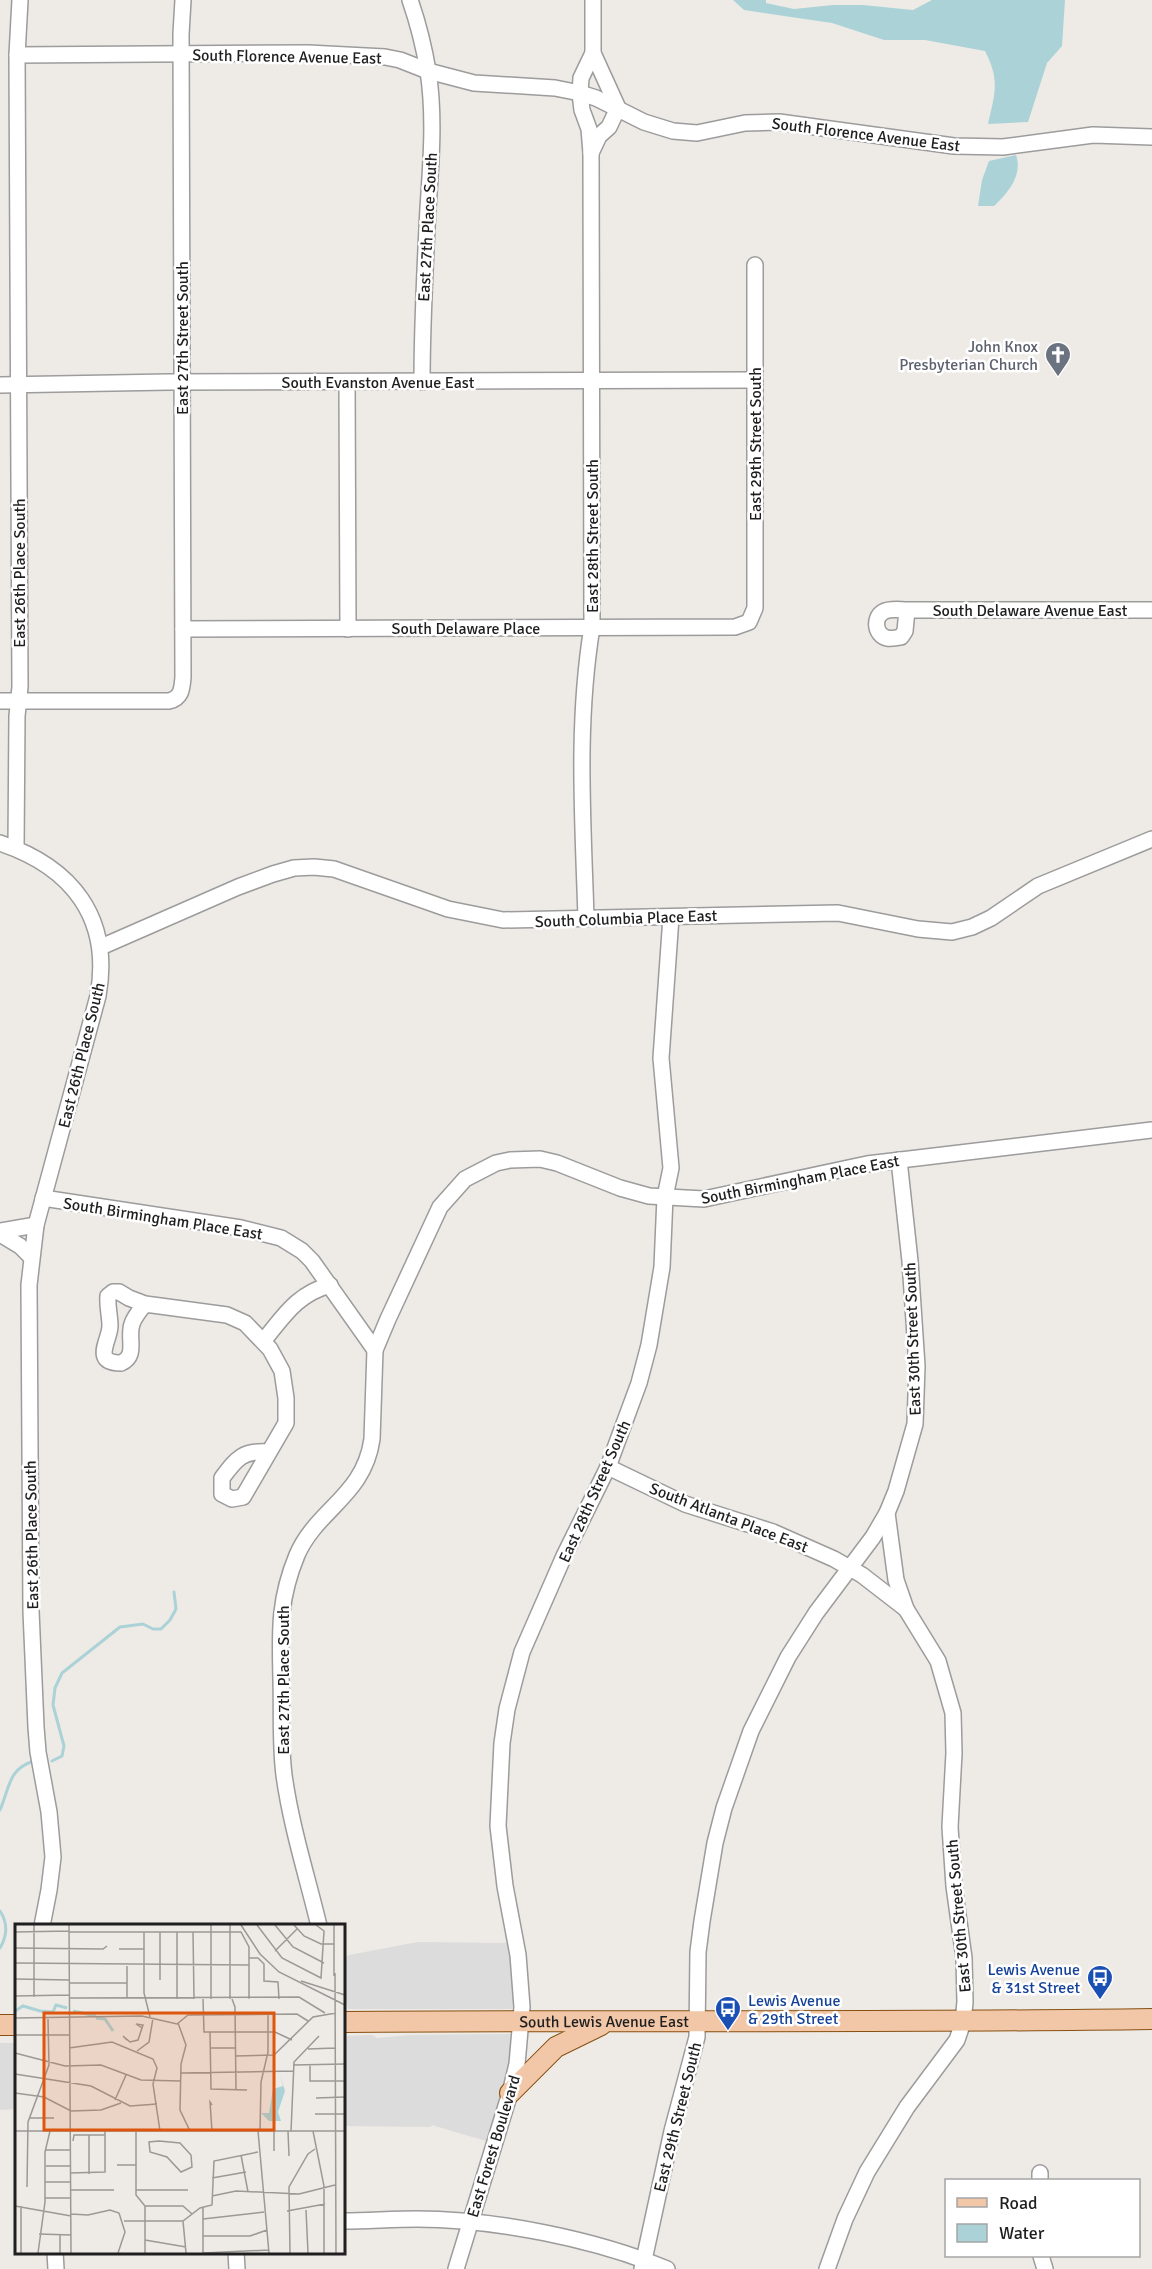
<svg xmlns="http://www.w3.org/2000/svg" width="1152" height="2269" font-family="Signika,sans-serif">
	<style>
		.residential { fill: #dcdcdc }
		.water { fill: #abd3d7 }
		.lines { fill: none; stroke-linecap: round; stroke-linejoin: round }
		.stream { stroke: #abd3d7; stroke-width: 3 }
		.minor-casing { stroke: #9c9c9c; stroke-width: 18 }
		.major-casing { stroke: #885011; stroke-width: 22 }
		.minor { stroke: #fff; stroke-width: 15 }
		.major { stroke: #f1c7a8; stroke-width: 20 }
		.labels { text-anchor: middle; stroke-width: 5; stroke-linejoin: round; paint-order: stroke }
		.street-label { font-size: 16px; fill: #1f1f1f; stroke: #fff }
		.worship-label { font-size: 16px; fill: #5b616d; stroke: #fff; text-anchor: end }
		.transit-label { font-size: 16px; fill: #164399; stroke: #fff; text-anchor: end }
		.inset-river { fill: none; stroke: #abd3d7; stroke-width: 3 }
		.inset-road { fill: none; stroke: #9b9996; stroke-width: 1.5 }
		.view { fill: #de560d; fill-opacity: 0.15; stroke: #de560d; stroke-width: 3 }
		.inset-edge { fill: none; stroke: #1f1f1f; stroke-width: 3 }
	</style>
	<rect width="100%" height="100%" fill="#eeeae6"/>
	<!-- residential -->
	<g class="residential">
		<path d="M 418,1942 L 508,1943 L 514,2001 L 512,2009 L 348,2009 L 344,1994 L 344,1956 Z"/>
		<path d="M 513,2034 L 510,2068 L 486,2141 L 432,2125 L 431,2127 L 344,2126 L 344,2036 L 372,2035 L 377,2038 L 410,2035 Z"/>
		<path d="M 0,2043 L 15,2043 L 16,2109 L 0,2110 Z"/>
	</g>
	<!-- water -->
	<g class="water">
		<path d="M 733,0 L 766,0 L 766,3 L 794,9 L 833,5 L 863,5 L 913,10 L 932,0 L 1065,0 L 1062,46 L 1047,63 L 1028,122 L 988,124 C 995,93 1000,80 985,51 L 925,40 L 884,40 L 832,23 L 744,10 Z"/>
		<path d="M 1016,155 C 1023,175 1008,193 994,206 L 978,206 L 982,180 L 989,161 Z"/>
	</g>
	<g class="lines">
		<!-- stream -->
		<g class="stream">
			<path d="M 52,1761 L 62,1756 L 64,1746 L 53,1705 L 55,1688 L 62,1673 L 120,1627 L 143,1624 L 153,1629 L 161,1629 L 170,1620 L 176,1609 L 174,1592"/>
			<path d="M 0,1810 C 10,1787 8,1769 34,1761"/>
			<path d="M 0,1911 C 8,1923 7,1936 0,1948"/>
		</g>
		<defs>
			<g id="minor">
				<path d="M 410,0 C 418,23 424,47 428,71 C 435,116 431,163 428,208 C 425,266 422,324 422,382"/>
				<path d="M 17,55 L 308,53 L 385,57 L 400,60 L 428,71 L 474,83 L 555,88 L 580,93 L 596,98 L 644,122 L 673,131 L 697,133 L 745,123 L 779,122 L 954,146 L 1003,147 L 1093,135 L 1152,137"/>
				<path d="M 591,153 L 599,136 L 609,127 L 618,108 L 593,53 L 593,0"/>
				<path d="M 347,382 L 348,629"/>
				<path d="M 0,385 L 169,382 L 755,380"/>
				<path d="M 907,610 L 905,631 L 901,637 C 896,638 891,639 887,638 C 875,635 873,618 883,612 C 890,608 900,610 907,610 L 1152,610"/>
				<path d="M 183,629 L 735,627 L 749,622 L 755,608 L 755,265"/>
				<path d="M 0,701 L 169,701 C 182,698 182,688 183,677 L 181,34 L 183,0"/>
				<path d="M 0,843 C 72,867 112,918 98,996 L 36,1225 L 29,1285 L 31,1611 L 36,1727 L 38,1752 L 49,1812 L 53,1857 L 49,1890 L 42,1926"/>
				<path d="M 16,848 L 17,716 L 20,687 L 17,55 L 20,0"/>
				<path d="M 586,918 C 583,820 576,725 592,627 L 591,153 L 589,129 L 582,110 L 580,93 L 581,78 L 593,53"/>
				<path d="M 101,947 L 238,887 L 273,874 L 294,868 L 314,867 L 334,869 L 448,909 L 503,920 L 838,913 L 918,929 L 952,932 L 972,927 L 991,918 L 1038,886 L 1152,839"/>
				<path d="M 43,1198 L 241,1228 L 281,1238 L 302,1251 L 312,1261 L 375,1350"/>
				<path d="M 0,1231 L 36,1225"/>
				<path d="M 0,1234 L 20,1246 L 31,1257"/>
				<path d="M 145,1304 C 140,1310 134,1317 132,1324 C 127,1338 138,1356 121,1363 C 91,1363 110,1340 110,1326 C 110,1316 107,1306 108,1296 L 113,1292 L 119,1292 L 129,1298 L 145,1304 L 227,1315 L 245,1323 L 270,1349 L 282,1371 L 286,1398 L 286,1423 L 243,1497 L 232,1499 L 222,1494 L 222,1478 C 237,1458 243,1450 269,1452"/>
				<path d="M 264,1340 C 284,1316 297,1294 330,1285"/>
				<path d="M 608,1467 L 685,1504 L 773,1532 L 834,1559 L 862,1575 L 906,1609"/>
				<path d="M 319,1926 C 307,1876 291,1826 284,1775 C 280,1744 282,1711 281,1680 C 280,1632 278,1601 297,1555 C 317,1509 364,1496 372,1439 L 375,1350 L 388,1319 L 440,1207 L 465,1179 L 496,1163 L 510,1160 L 540,1159 L 557,1163 L 620,1188 L 649,1196 L 704,1199 L 867,1164 L 1152,1130"/>
				<path d="M 1040,2173 L 1040,2180"/>
				<path d="M 344,2221 C 368,2221 392,2219 417,2219 C 495,2219 595,2239 667,2269"/>
				<path d="M 55,2252 L 56,2269"/>
				<path d="M 236,2252 L 237,2269"/>
				<path d="M 1041,2256 L 1045,2269"/>
				<path d="M 456,2269 L 510,2093 L 517,2064 L 522,2007 L 518,1955 L 505,1886 L 498,1826 L 502,1743 L 507,1709 L 522,1652 L 564,1556 L 608,1467 L 639,1383 L 649,1345 L 662,1267 L 665,1197 L 671,1168 L 661,1058 L 671,917"/>
				<path d="M 642,2269 L 672,2131 L 697,2037 L 698,1952 L 702,1921 L 715,1843 L 724,1808 L 751,1731 L 788,1657 L 816,1613 L 873,1537 L 887,1513 L 896,1491 L 915,1424 L 917,1366 L 910,1261 L 899,1160"/>
				<path d="M 827,2269 L 845,2219 L 867,2172 L 907,2107 L 957,2040 L 963,2022 L 965,2002 L 964,1958 L 954,1886 L 950,1827 L 954,1753 L 953,1713 L 938,1661 L 906,1609 L 896,1580 L 887,1513"/>
			</g>
			<g id="major">
				<path id="s1" d="M 344,2022 C 613,2020 883,2023 1152,2019"/>
				<path d="M 0,2025 L 16,2025"/>
				<path d="M 510,2093 L 556,2047 L 601,2025"/>
			</g>
		</defs>
		<!-- minor casing -->
		<use href="#minor" class="minor-casing"/>
		<!-- major casing -->
		<use href="#major" class="major-casing"/>
		<!-- minor -->
		<use href="#minor" class="minor"/>
		<!-- major -->
		<use href="#major" class="major"/>
	</g>
	<!-- icons -->
	<defs>
		<symbol id="church-pin" viewBox="-11 -11 22 30"><path d="M0 17L-7.5 6A9.5 9.5 0 1 1 7.5 6Z" fill="#6b7280" stroke="#fff"/><path d="M-1.2-6h2.4v3.5h3.3v2.4h-3.3V6h-2.4V-.1h-3.3v-2.4h3.3Z" fill="#fff"/></symbol>
		<symbol id="bus-pin" viewBox="-11 -11 22 30"><path d="M0 17L-7.5 6A9.5 9.5 0 1 1 7.5 6Z" fill="#1a4fb4" stroke="#fff"/><path d="M-5-6H5V4H4V6H2V4H-2V6H-4V4H-5ZM-3.5-4V0h7V-4ZM-3.5 1.2v1.5H-2V1.2ZM2 1.2v1.5H3.5V1.2Z" fill="#fff"/></symbol>
	</defs>
	<g fill-rule="evenodd">
		<use href="#church-pin" x="1043" y="340" width="30" height="40"/>
		<use href="#bus-pin" x="1085" y="1963" width="30" height="40"/>
		<use href="#bus-pin" x="713" y="1994" width="30" height="40"/>
	</g>
	<g class="labels">
		<!-- street labels -->
		<g class="street-label">
			<text transform="translate(287 56) rotate(1)" y="6">South Florence Avenue East</text>
			<text transform="translate(866 134) rotate(7)" y="6">South Florence Avenue East</text>
			<text transform="translate(427 227) rotate(-87)" y="6">East 27th Place South</text>
			<text transform="translate(182 338) rotate(-90)" y="6">East 27th Street South</text>
			<text x="378" y="388">South Evanston Avenue East</text>
			<text transform="translate(755 444) rotate(-90)" y="6">East 29th Street South</text>
			<text transform="translate(592 536) rotate(-90)" y="6">East 28th Street South</text>
			<text transform="translate(19 573) rotate(-90)" y="6">East 26th Place South</text>
			<text x="1030" y="616">South Delaware Avenue East</text>
			<text x="466" y="634">South Delaware Place</text>
			<text transform="translate(626 918) rotate(-2)" y="6">South Columbia Place East</text>
			<text transform="translate(81 1055) rotate(-76)" y="6">East 26th Place South</text>
			<text transform="translate(800 1179) rotate(-11)" y="6">South Birmingham Place East</text>
			<text transform="translate(163 1218) rotate(9)" y="6">South Birmingham Place East</text>
			<text transform="translate(912 1339) rotate(-92)" y="6">East 30th Street South</text>
			<text transform="translate(594 1491) rotate(-66)" y="6">East 28th Street South</text>
			<text transform="translate(729 1517) rotate(21)" y="6">South Atlanta Place East</text>
			<text transform="translate(31 1535) rotate(-91)" y="6">East 26th Place South</text>
			<text transform="translate(283 1680) rotate(-90)" y="6">East 27th Place South</text>
			<text transform="translate(958 1916) rotate(-95)" y="6">East 30th Street South</text>
			<text dy="6" stroke="none"><textPath href="#s1" startOffset="260">South Lewis Avenue East</textPath></text>
			<text transform="translate(677 2117) rotate(-76)" y="6">East 29th Street South</text>
			<text transform="translate(493 2146) rotate(-73)" y="6">East Forest Boulevard</text>
		</g>
		<!-- worship labels -->
		<g class="worship-label">
			<text x="1038" y="352">John Knox<tspan x="1038" dy="18">Presbyterian Church</tspan></text>
		</g>
		<!-- transit labels -->
		<g class="transit-label">
			<text x="1080" y="1975">Lewis Avenue<tspan x="1080" dy="18">&amp; 31st Street</tspan></text>
			<text x="748" y="2006" text-anchor="start">Lewis Avenue<tspan x="748" dy="18">&amp; 29th Street</tspan></text>
		</g>
	</g>
	<!-- overview -->
	<g transform="translate(15 1924)">
		<rect width="330" height="330" fill="#eeeae6"/>
		<path d="M 265,151 L 270,167 L 263,188 L 266,197 L 254,197 L 246,189 L 254,189 L 258,165 L 268,162 Z" fill="#abd3d7"/>
		<path class="inset-river" d="M 0,87 L 8,82 L 25,87 L 38,88 L 41,81 L 52,84M 58,87 L 81,92M 81,94 L 90,95 L 98,107"/>
		<path class="inset-road" d="M 19,1 L 19,73M 54,1 L 56,329M 196,1 L 196,75M 215,1 L 215,75M 226,1 L 245,30 L 264,48 L 330,81M 242,1 L 267,34 L 306,54 L 309,7 L 301,1M 260,1 L 278,23 L 309,39M 279,1 L 289,12 L 306,20 L 319,20M 0,8 L 54,7M 54,8 L 226,8 L 234,23 L 234,75M 129,8 L 129,69 L 135,93M 145,8 L 145,56M 162,8 L 162,75M 178,8 L 179,75M 0,24 L 88,25 L 92,22M 104,25 L 129,25M 260,27 L 282,5M 234,34 L 243,34 L 249,40 L 249,57 L 263,58 L 264,75M 0,39 L 234,41M 112,42 L 112,74M 320,49 L 321,329M 319,52 L 319,1M 0,55 L 54,56M 286,57 L 330,71M 54,59 L 112,59M 0,72 L 54,71M 54,74 L 284,73 L 310,89M 188,75 L 189,108 L 260,108 L 277,116M 217,75 L 220,83 L 221,166M 173,91 L 282,90 L 293,97M 0,94 L 127,92 L 162,100 L 173,91M 163,99 L 171,121 L 166,140 L 165,186 L 175,207M 195,108 L 196,165 L 232,166M 0,111 L 54,111M 112,116 L 108,112 L 115,118 L 123,116 L 128,101 L 121,100 L 127,104M 54,124 L 97,118 L 138,135 L 142,144 L 138,160 L 145,207M 195,124 L 220,124M 293,125 L 320,124M 122,127 L 134,118 L 138,94M 0,129 L 50,142 L 86,141 L 126,156 L 166,157M 220,132 L 259,131 L 298,93 L 321,89M 278,141 L 330,140M 295,141 L 295,157 L 330,157M 166,149 L 278,147M 0,150 L 76,162 L 115,182 L 142,180M 0,169 L 29,173 L 56,187 L 86,186 L 106,179M 301,174 L 330,173M 100,176 L 111,151M 197,181 L 195,178 L 197,207M 300,190 L 330,190M 14,194 L 39,194M 0,207 L 330,207M 121,207 L 121,271 L 130,282 L 130,329M 243,207 L 254,329M 245,207 L 246,158 L 253,128 L 253,91M 259,207 L 259,227M 273,207 L 274,232M 276,207 L 279,138 L 304,112M 298,207 L 309,262 L 309,329M 74,211 L 74,250M 58,217 L 59,211 L 90,211M 144,217 L 165,219 L 176,231 L 177,243 L 166,248 L 152,233 L 135,228 L 134,218 ZM 30,226 L 55,226M 226,231 L 233,268M 102,241 L 121,241M 31,242 L 55,242M 55,249 L 90,248 L 90,207M 197,254 L 231,248M 30,258 L 55,258M 12,263 L 13,198 L 34,141 L 33,95M 55,266 L 99,266M 121,266 L 173,266M 197,272 L 221,267 L 284,270 L 320,261M 30,274 L 55,274M 0,282 L 56,292M 6,282 L 6,329M 130,282 L 168,282 L 177,290M 188,283 L 188,329 L 254,326M 291,286 L 293,329M 272,287 L 310,280M 56,290 L 73,291 L 95,286 L 104,289 L 110,308 L 103,329M 188,295 L 249,288M 109,297 L 168,297 L 185,284 L 197,281 L 199,237 L 243,228M 168,297 L 171,329M 24,310 L 56,311M 45,310 L 45,329M 188,312 L 235,312 L 252,306M 130,316 L 171,323M 23,329 L 30,278 L 30,228 L 35,207M 275,329 L 274,263 L 293,230 L 300,225"/>
		<path class="view" d="M 29,89 L 259,89 L 259,206 L 29,206 Z"/>
		<rect width="330" height="330" class="inset-edge"/>
	</g>
	<!-- legend -->
	<rect x="945" y="2179" width="195" height="78" fill="#ffffff" stroke="#a5a5a5" stroke-width="1.5"/>
	<rect x="957" y="2198" width="30" height="9" fill="#f1c7a8" stroke="#a5a5a5" stroke-width="1.5"/>
	<text x="999" y="2209" font-size="18" fill="#1f1f1f">Road</text>
	<rect x="957" y="2224" width="30" height="18" fill="#abd3d7" stroke="#a5a5a5" stroke-width="1.5"/>
	<text x="999" y="2239" font-size="18" fill="#1f1f1f">Water</text>
</svg>
